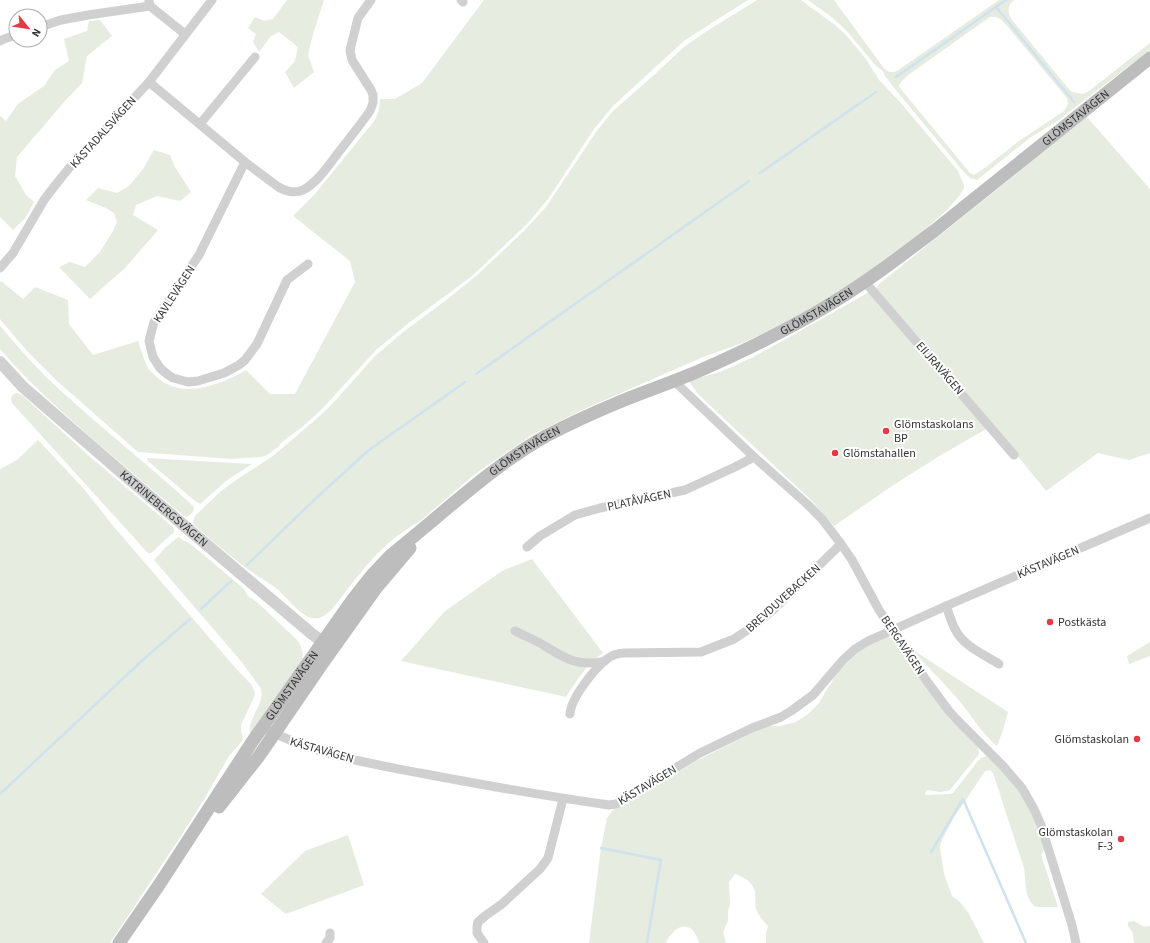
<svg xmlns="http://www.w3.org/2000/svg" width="1150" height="943" font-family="'Source Sans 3',sans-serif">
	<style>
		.green { fill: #e6ecdf; fill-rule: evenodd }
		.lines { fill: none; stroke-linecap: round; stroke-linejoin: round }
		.stream { stroke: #cfe2ee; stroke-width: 2.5 }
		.minor { stroke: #d0d0d0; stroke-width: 9 }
		.tertiary { stroke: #d0d0d0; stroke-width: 12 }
		.secondary { stroke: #bdbdbd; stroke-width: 13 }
		.poi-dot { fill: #e63946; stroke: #fff; stroke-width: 1.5 }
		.labels { text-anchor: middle; stroke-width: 4; stroke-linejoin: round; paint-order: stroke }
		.street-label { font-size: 12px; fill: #333; stroke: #fff }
		.poi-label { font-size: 12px; fill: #333; stroke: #fff; text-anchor: start }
	</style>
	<rect width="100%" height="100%" fill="#fff"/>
	<!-- green -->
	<g class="green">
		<path d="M 287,0 L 324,0 L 313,34 L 308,55 L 314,72 L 294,88 L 285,72 L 295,61 L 298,47 L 279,32 L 271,36 L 259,52 L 253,42 L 256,34 L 248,28 L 255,17 L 265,21 L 273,19 Z"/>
		<path d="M 484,0 L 748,0 L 685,40 L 613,106 L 594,129 L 548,199 L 527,224 L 472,276 L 410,322 L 376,350 L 321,410 L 302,427 L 282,442 L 278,447 L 267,455 L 261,457 L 232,459 L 138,452 L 57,381 L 26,350 L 0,319 L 0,282 L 1,281 L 23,299 L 35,287 L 68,300 L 69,324 L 93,355 L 138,341 C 141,350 144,360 148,368 C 150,371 154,374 157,377 C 181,400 221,385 246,370 L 270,394 L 295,394 L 355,282 L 350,261 L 293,216 L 314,195 L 375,120 L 379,110 L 380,99 L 395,99 L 422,83 Z"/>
		<path d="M 757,0 L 801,0 L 835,25 L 847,36 L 866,59 L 879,80 L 900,102 L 958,171 L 964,185 L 964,188 L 960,195 L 948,209 L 919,235 L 894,254 L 835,294 L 790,321 L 767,332 L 740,344 L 703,357 L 582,410 L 532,435 L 475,474 L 419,522 C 382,541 357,577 333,608 C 327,614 321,620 312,618 C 299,615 287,597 277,589 C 268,581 256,576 246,568 C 228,554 211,540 194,525 L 193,522 L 195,516 L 220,492 L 236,480 L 273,456 L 322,414 L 336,400 L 374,357 L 402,333 L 445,301 L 476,276 L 524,231 L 546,207 L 596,132 L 613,111 L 654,75 L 684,47 L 707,31 Z"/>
		<path d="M 808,0 L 834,0 L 883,67 C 887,72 890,73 897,71 L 999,0 L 1014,0 C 1007,6 1007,12 1012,20 L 1068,88 L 1072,92 L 1083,94 L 1089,91 L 1150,43 L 1150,50 L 1056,122 L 1031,137 L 977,180 L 970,178 L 963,171 L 895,89 L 885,76 L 883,71 L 876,66 L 845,29 L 829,15 ZM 990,17 C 998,16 1003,21 1008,27 L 1067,98 L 1068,104 L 1064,111 L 1019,141 L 986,167 L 974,175 L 970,173 L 900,88 L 899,85 L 902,81 L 908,75 Z"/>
		<path d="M 100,20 L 112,36 L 87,56 L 82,83 L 64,102 L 17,157 L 15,176 L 26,195 L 34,202 L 26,217 L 13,230 L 0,217 L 0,116 L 6,121 L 18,104 L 44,86 L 55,70 L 69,61 L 64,39 L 87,31 L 89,21 Z"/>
		<path d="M 1087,117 L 1150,189 L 1150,453 L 1129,460 L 1098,453 L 1046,491 L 1005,440 L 876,290 L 879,284 Z"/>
		<path d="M 154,150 L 170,155 L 175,167 L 191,192 L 180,201 L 157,196 L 136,205 L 133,215 L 158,230 L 126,267 L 90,299 L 59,267 L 70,262 L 85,267 L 100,252 L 113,231 L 117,222 L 114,213 L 106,208 L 86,200 L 98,188 L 117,193 L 129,186 L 143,169 Z"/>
		<path d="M 869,292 L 988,428 L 941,455 L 895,484 L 834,526 L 810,499 L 698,394 L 690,383 L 691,381 L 695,379 L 720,372 L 736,365 L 757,355 L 820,320 Z"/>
		<path d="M 0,326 C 15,343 29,360 45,376 C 93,422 146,462 194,507 C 195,511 190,516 186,517 L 184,516 C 154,491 124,466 95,441 C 62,412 28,382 0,349 Z"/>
		<path d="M 18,393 L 23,396 L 89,456 L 174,528 L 174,532 L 151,553 L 148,553 L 147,552 L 12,403 C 10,397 12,394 18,393 Z"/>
		<path d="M 38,440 L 83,488 L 114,527 L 207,635 L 239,672 L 251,684 L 254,690 L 255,695 L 241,725 L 241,731 L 243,740 L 229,756 L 203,801 L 177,842 L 110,943 L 0,943 L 0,469 L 17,460 Z"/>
		<path d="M 147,458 L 251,464 L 252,464 L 226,481 L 200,504 L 195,501 L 148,461 Z"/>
		<path d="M 178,537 L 192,545 L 243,588 L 248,596 L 257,602 L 296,639 L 300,644 L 303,654 L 301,663 L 250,734 C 247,717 267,703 260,687 L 240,660 L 154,560 L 166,547 Z"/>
		<path d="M 532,559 L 603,653 C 588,662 575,683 566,697 L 401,661 L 445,611 L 502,571 Z"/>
		<path d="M 887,636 L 894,641 L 916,673 L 949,718 L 978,747 L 979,754 L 950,790 L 940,792 L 927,790 L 925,793 L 926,795 L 950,794 L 953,793 L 978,761 L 981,758 L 987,756 C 995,764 1004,771 1011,780 C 1028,800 1036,823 1044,848 L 1044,850 L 1041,855 L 1058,907 L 1036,907 C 1024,899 1026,882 1024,868 L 993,773 L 990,770 L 985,771 L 953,819 L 941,842 L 940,848 L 944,874 L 952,896 L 958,900 L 968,912 L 984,943 L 766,943 L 766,932 L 768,926 C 766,925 758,914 757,911 C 754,906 756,899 755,892 C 754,883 743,876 735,874 L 729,882 L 730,904 L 728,910 L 728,921 L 723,932 L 726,943 L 699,943 C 693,919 675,923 666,943 L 589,943 L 601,848 L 607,818 L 613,810 L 624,805 L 696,761 L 752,733 L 767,726 L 780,726 L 796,722 L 807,715 L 819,703 L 829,686 L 832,682 L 833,679 L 840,670 L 861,649 Z"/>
		<path d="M 1150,642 L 1150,656 L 1129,664 L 1127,656 Z"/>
		<path d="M 910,648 L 1008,712 L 1003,730 L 997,746 C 980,732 971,714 957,698 C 942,681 926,665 910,648 Z"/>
		<path d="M 348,835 L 364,885 L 286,914 L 261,894 L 305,851 Z"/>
		<path d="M 1134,921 L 1144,927 L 1150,926 L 1150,943 L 1134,943 L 1133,933 L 1128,926 L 1128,922 Z"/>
	</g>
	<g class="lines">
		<!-- stream -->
		<g class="stream">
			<path d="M 996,7 L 1074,102"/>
			<path d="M 896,77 L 1006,0"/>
			<path d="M 760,173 L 876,92"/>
			<path d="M 476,374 L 749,181"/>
			<path d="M 247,565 L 314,500 L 369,450 L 465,382"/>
			<path d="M 201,609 L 231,581"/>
			<path d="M 0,794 L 146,657 L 190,619"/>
			<path d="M 601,848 L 661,860 L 647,943"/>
			<path d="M 931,852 L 963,799 L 1026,943"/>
		</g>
		<!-- minor -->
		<g class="minor">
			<path d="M 461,0 L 463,2"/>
			<path d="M 149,1 L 150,6 L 185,34"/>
			<path d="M 40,27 L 61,20 L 88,15 L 150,6"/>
			<path d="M 0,41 L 4,39 L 16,35"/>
			<path d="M 149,82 L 245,162 L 277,186 C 284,191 295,194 303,190 C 317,183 329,165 338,153 C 349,139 360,125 370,111 L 373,103 L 373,95 L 371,90 L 352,60 L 350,50 L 358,18 L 371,0"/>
			<path d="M 200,124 L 255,57"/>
			<path d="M 245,162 L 199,255 L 154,322 L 149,341 L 153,357 L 160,368 L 167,374 L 173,378 L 188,382 L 198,381 L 224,373 L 239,365 L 245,360 L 257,344 L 287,280 L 308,264"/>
			<path d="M 0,268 L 13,253 L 44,200 L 57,183 L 70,167 L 149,82 L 212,0"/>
			<path d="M 865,282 L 1014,455"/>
			<path d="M 674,381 L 754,457 L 807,504 L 822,519 L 841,544 L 852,560 L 879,610 L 926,680 L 949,711 L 958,721 L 1003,766 L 1022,788 L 1034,809 L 1041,825 L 1072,925 L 1076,943"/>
			<path d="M 527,547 L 540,536 L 575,515 L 600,508 L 685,490 L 735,467 L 754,457"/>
			<path d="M 946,606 C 949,613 951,622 955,629 C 963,646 983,654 999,664"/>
			<path d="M 515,631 C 523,635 532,639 540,643 C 563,657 577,668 605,661"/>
			<path d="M 570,714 C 571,698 594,669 607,659 C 612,655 618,653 625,653 L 701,652 L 734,639 L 755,625 L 773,610 L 841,544"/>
			<path d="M 263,727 C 310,754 367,763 420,773 C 483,785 546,796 609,805 L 616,804 L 700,753 L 752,728 L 781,717 L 791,711 L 813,695 L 843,660 L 855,649 L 868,641 L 946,606 L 1150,518"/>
			<path d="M 326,943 L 330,938 L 330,933"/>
			<path d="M 484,943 L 477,933 L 477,927 L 478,922 L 485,916 L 502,904 L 540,869 L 548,858 L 563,799"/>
		</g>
		<!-- tertiary -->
		<path class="tertiary" id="s1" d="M 0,362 L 23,387 L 128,478 L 312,634 L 330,647"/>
		<!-- secondary -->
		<g class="secondary">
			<path d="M 219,807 L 259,756 L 322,664 L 377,587 L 410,548"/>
			<path id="s2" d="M 119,943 L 159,885 L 252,742 L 353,599 L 372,575 L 390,556 L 402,546 C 449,508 493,466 546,436 C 569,424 593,413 617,403 C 645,391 674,382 701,370 C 746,350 790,329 832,303 C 868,281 901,256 934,231 L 1150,58"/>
		</g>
	</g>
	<!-- markers -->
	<g class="poi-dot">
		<circle cx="886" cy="431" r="4"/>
		<circle cx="835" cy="453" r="4"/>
		<circle cx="1050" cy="622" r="4"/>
		<circle cx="1137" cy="739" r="4"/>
		<circle cx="1121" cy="839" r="4"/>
	</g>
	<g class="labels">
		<!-- street labels -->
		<g class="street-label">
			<text dy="4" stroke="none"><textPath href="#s2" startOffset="1292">GLÖMSTAVÄGEN</textPath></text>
			<text transform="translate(103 132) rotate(-48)" y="4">KÄSTADALSVÄGEN</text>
			<text transform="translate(174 294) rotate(-57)" y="4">KAVLEVÄGEN</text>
			<text dy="4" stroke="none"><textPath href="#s2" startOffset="968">GLÖMSTAVÄGEN</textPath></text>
			<text transform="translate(940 368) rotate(49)" y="4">EIIJRAVÄGEN</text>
			<text dy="4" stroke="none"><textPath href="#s2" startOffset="644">GLÖMSTAVÄGEN</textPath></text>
			<text transform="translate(639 500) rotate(-12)" y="4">PLATÅVÄGEN</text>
			<text dy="4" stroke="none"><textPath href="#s1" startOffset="220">KATRINEBERGSVÄGEN</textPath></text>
			<text transform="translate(1048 562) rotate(-23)" y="4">KÄSTAVÄGEN</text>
			<text transform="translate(783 598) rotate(-42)" y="4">BREVDUVEBACKEN</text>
			<text transform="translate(903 645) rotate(56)" y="4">BERGAVÄGEN</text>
			<text dy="4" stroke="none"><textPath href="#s2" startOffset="310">GLÖMSTAVÄGEN</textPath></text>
			<text transform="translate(322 750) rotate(16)" y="4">KÄSTAVÄGEN</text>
			<text transform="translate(647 785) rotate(-31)" y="4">KÄSTAVÄGEN</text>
		</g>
		<!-- poi labels -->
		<g class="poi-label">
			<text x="894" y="428">Glömstaskolans<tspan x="894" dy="14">BP</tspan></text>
			<text x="843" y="457">Glömstahallen</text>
			<text x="1058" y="626">Postkästa</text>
			<text x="1129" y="743" text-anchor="end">Glömstaskolan</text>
			<text x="1113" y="836" text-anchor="end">Glömstaskolan<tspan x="1113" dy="14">F-3</tspan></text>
		</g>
	</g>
	<!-- north arrow -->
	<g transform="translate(28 28) rotate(120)"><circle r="19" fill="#ffffff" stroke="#adadad"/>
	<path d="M0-3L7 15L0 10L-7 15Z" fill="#e63946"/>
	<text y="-6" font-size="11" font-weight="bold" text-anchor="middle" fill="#333333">N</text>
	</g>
</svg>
